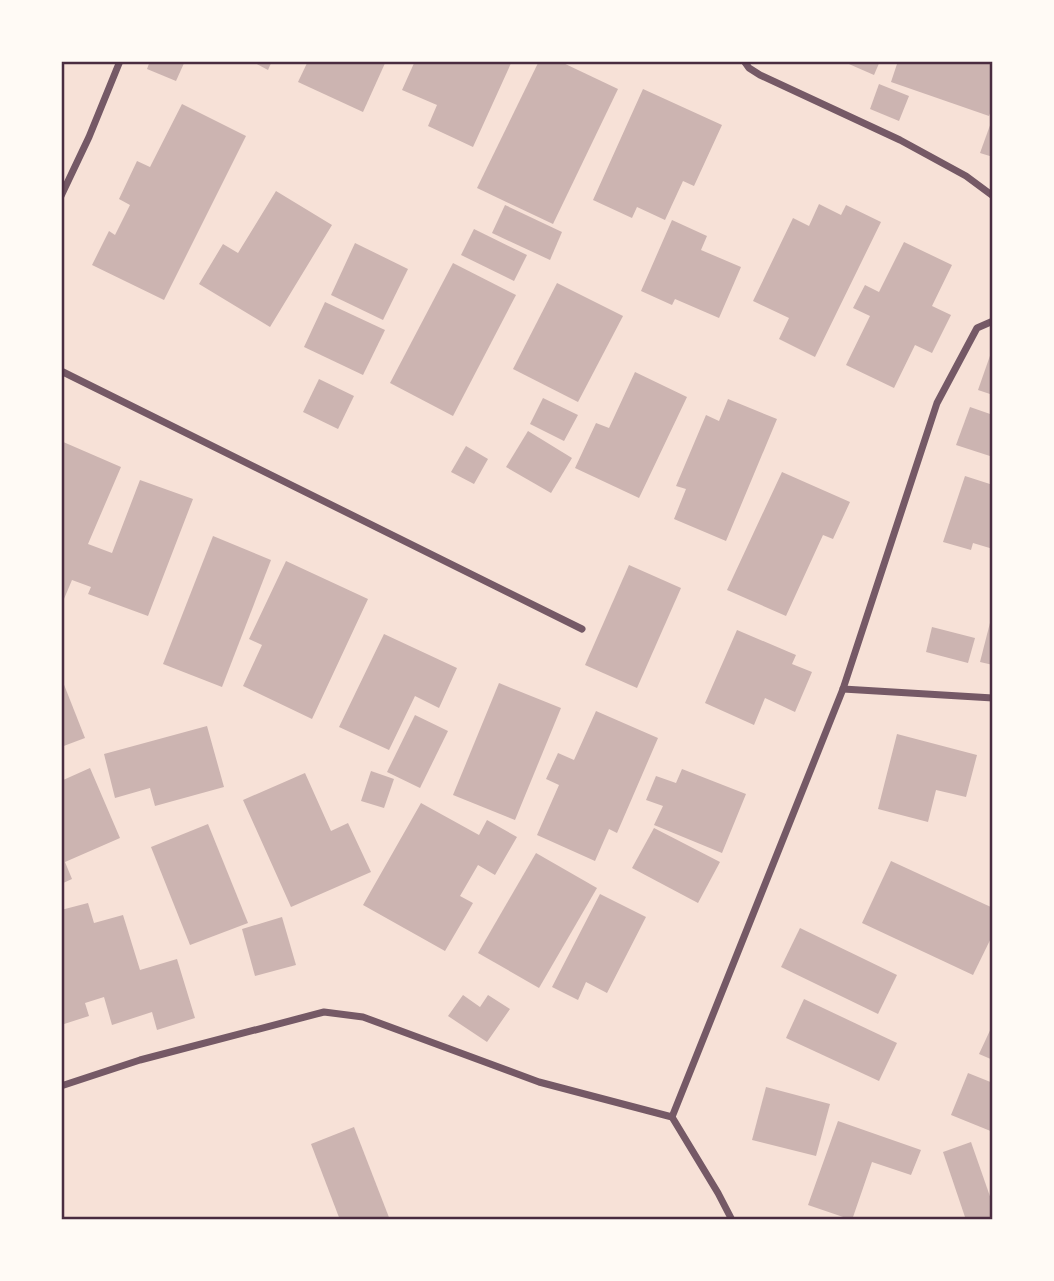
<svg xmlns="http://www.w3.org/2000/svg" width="1054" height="1281" font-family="'Work Sans',sans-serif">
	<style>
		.building { fill: #ccb4b1 }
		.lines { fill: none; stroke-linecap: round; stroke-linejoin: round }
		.minor { stroke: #755966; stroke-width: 7 }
		.neatline { fill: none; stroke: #4a2c40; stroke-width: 2.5 }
	</style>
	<rect width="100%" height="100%" fill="#f7e1d7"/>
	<!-- building -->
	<g class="building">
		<path d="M 150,61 L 185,61 L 176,81 L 147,69 Z"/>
		<path d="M 251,61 L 272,61 L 268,70 Z"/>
		<path d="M 308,61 L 386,61 L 363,112 L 298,82 Z"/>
		<path d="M 415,61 L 512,61 L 473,147 L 428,126 L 437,105 L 402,90 Z"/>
		<path d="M 539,61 L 559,61 L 618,89 L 553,224 L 477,188 Z"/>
		<path d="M 842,61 L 880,61 L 874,75 Z"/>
		<path d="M 898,61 L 993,61 L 993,105 L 989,116 L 891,82 Z"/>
		<path d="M 879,84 L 909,96 L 899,121 L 870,109 Z"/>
		<path d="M 643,89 L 722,125 L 694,186 L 683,181 L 665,220 L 637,207 L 632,218 L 593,200 Z"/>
		<path d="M 182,104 L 246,136 L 164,300 L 92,265 L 109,231 L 115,235 L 130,205 L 119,199 L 137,161 L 150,167 Z"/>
		<path d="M 993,117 L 993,157 L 980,153 Z"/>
		<path d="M 276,191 L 332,225 L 270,327 L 199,284 L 223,244 L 238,253 Z"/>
		<path d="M 819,204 L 841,215 L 846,205 L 881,222 L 815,357 L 779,339 L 789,318 L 753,301 L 793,218 L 809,226 Z"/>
		<path d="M 505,205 L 562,232 L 550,260 L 492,233 Z"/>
		<path d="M 672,220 L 707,236 L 701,250 L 741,267 L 719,318 L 675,299 L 672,305 L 641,291 Z"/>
		<path d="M 474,229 L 527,255 L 514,281 L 461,255 Z"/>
		<path d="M 904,242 L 952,265 L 932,306 L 951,315 L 932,353 L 915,345 L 894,388 L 846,365 L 870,316 L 853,308 L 865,285 L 879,292 Z"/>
		<path d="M 355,243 L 408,269 L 383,320 L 331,295 Z"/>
		<path d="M 453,263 L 516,295 L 453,416 L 390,383 Z"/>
		<path d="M 557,283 L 623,316 L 578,402 L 513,369 Z"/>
		<path d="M 325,302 L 385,330 L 363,375 L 304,347 Z"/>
		<path d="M 992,350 L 993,350 L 993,395 L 978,390 Z"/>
		<path d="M 635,372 L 687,397 L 639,498 L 575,468 L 596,423 L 609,428 Z"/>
		<path d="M 319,379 L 354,396 L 338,429 L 303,412 Z"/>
		<path d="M 543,398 L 578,415 L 564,441 L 530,424 Z"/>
		<path d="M 728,399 L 777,419 L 726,541 L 674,519 L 686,489 L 676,486 L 706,415 L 719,421 Z"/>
		<path d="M 970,407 L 993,415 L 993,457 L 956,445 Z"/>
		<path d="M 528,431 L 572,458 L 551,493 L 506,467 Z"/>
		<path d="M 61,441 L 121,467 L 88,544 L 112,553 L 140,480 L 193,499 L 148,616 L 88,594 L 91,587 L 72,580 L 61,606 Z"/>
		<path d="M 466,446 L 488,459 L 474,484 L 451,472 Z"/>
		<path d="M 782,472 L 850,502 L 833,539 L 823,535 L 786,616 L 727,590 Z"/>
		<path d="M 965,476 L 993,485 L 993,549 L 973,543 L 971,550 L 943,542 Z"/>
		<path d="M 213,536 L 271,560 L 222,687 L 163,664 Z"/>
		<path d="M 286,561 L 368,599 L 312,719 L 243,686 L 262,645 L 249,639 Z"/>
		<path d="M 629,565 L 681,588 L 637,688 L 585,665 Z"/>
		<path d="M 992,615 L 993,615 L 993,665 L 980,662 Z"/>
		<path d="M 932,627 L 975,638 L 968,663 L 926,652 Z"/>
		<path d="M 737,630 L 796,655 L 792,664 L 812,672 L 795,712 L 765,698 L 754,725 L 705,703 Z"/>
		<path d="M 384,634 L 457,668 L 439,708 L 415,696 L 389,750 L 339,727 Z"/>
		<path d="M 61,677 L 85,738 L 61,747 Z"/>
		<path d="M 499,683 L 561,708 L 515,820 L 453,795 Z"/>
		<path d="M 596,711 L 658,738 L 617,833 L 609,829 L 595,861 L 537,835 L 559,785 L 546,779 L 558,753 L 574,760 Z"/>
		<path d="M 415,715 L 448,731 L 420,788 L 387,772 Z"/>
		<path d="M 207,726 L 224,787 L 155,806 L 150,788 L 115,798 L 104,754 Z"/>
		<path d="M 897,734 L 977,755 L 966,797 L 936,790 L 928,822 L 878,809 Z"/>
		<path d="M 90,768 L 120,838 L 65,862 L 72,879 L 61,884 L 61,781 Z"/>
		<path d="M 682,769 L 746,794 L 722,853 L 654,825 L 663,806 L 646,800 L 656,776 L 676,783 Z"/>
		<path d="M 371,771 L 394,779 L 384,808 L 361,801 Z"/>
		<path d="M 305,773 L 331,831 L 348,823 L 371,872 L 291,907 L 243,800 Z"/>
		<path d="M 421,803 L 479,835 L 487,820 L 517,837 L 495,875 L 478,865 L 460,896 L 473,903 L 445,951 L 363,905 Z"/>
		<path d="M 208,824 L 248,923 L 190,945 L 151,847 Z"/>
		<path d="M 654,828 L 720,862 L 698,903 L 632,868 Z"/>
		<path d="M 536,853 L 597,888 L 539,988 L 478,953 Z"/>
		<path d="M 891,861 L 993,908 L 993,934 L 973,975 L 862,923 Z"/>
		<path d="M 600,894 L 646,917 L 607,993 L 586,982 L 578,1000 L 552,987 Z"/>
		<path d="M 88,903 L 94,923 L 123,915 L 140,970 L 177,959 L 195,1018 L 157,1030 L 152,1012 L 112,1025 L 104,997 L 85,1003 L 89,1016 L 61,1025 L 61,910 Z"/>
		<path d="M 282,917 L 296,965 L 255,976 L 242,929 Z"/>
		<path d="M 800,928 L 897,975 L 878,1014 L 781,967 Z"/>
		<path d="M 463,995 L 480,1007 L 488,995 L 510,1009 L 487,1042 L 448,1016 Z"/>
		<path d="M 804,999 L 897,1043 L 879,1081 L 786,1038 Z"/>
		<path d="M 993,1024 L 993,1060 L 979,1054 Z"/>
		<path d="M 968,1073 L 993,1083 L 993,1132 L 951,1115 Z"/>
		<path d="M 766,1087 L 830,1104 L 816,1156 L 752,1140 Z"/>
		<path d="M 838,1121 L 921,1150 L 911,1175 L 872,1162 L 852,1220 L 808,1205 Z"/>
		<path d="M 354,1127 L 390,1220 L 340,1220 L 311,1144 Z"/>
		<path d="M 971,1142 L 993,1205 L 993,1220 L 966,1220 L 943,1152 Z"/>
	</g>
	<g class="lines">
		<!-- minor -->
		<g class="minor">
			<path d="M 744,61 L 749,68 L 760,75 L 900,140 L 966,176 L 993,196"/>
			<path d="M 61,196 L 89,137 L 120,61"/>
			<path d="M 61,371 L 582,629"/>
			<path d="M 843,689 L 993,698"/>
			<path d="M 61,1086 L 140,1060 L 324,1012 L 363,1017 L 539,1082 L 672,1117 L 718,1193 L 732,1220"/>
			<path d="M 672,1117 L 843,689 L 937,403 L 977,328 L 993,321"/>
		</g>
	</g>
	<!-- border -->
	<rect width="1054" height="1281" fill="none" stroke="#fffaf5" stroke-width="126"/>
	<rect x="63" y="63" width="928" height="1155" class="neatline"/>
</svg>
